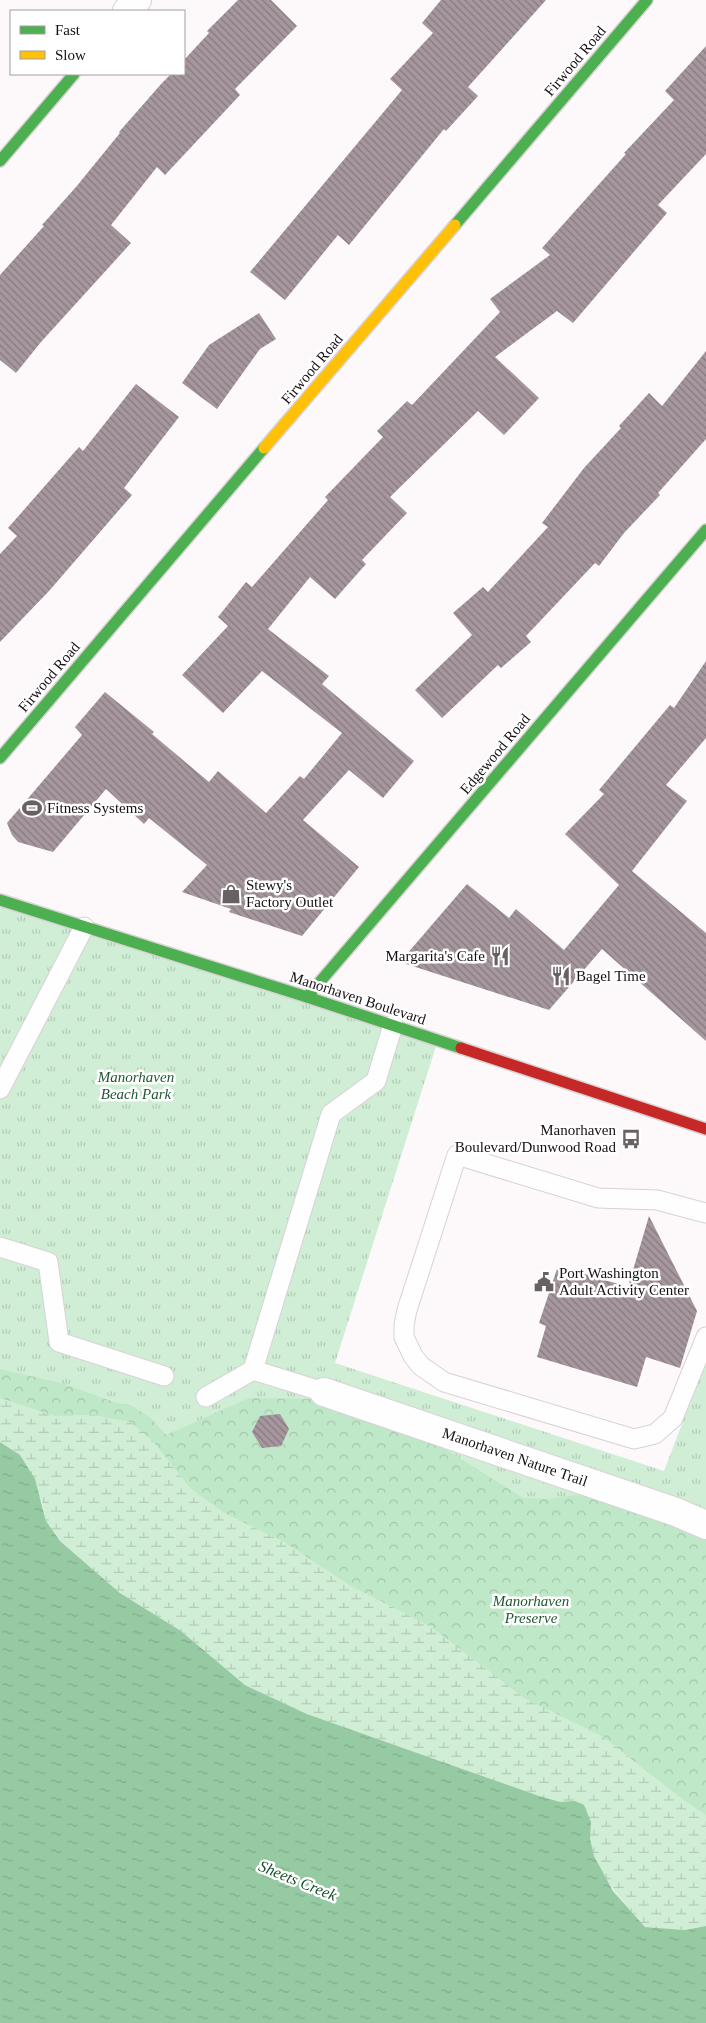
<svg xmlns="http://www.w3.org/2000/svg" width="706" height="2023" font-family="Georgia,serif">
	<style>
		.grass { fill: url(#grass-tufts) }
		.forest { fill: url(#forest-crowns) }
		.wetland { fill: url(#wetland-marsh) }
		.water { fill: url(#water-ripples) }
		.building { fill: url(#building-back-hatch) }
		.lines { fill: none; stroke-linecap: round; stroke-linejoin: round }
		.lane-casing { stroke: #d8d2d4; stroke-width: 21 }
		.street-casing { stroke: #d8d2d4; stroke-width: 30 }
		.fast-casing { stroke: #d8d2d4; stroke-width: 14 }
		.slow-casing { stroke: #d8d2d4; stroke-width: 14 }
		.jam-casing { stroke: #d8d2d4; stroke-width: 14 }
		.lane { stroke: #fffefe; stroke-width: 19 }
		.street { stroke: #fffefe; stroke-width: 28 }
		.fast { stroke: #4caf50; stroke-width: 11 }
		.slow { stroke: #ffc107; stroke-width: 11 }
		.jam { stroke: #c62828; stroke-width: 11 }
		.labels { text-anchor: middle; stroke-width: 5; stroke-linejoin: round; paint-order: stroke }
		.street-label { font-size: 15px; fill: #171013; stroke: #fff }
		.poi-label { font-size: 15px; fill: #171013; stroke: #fff; text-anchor: start }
		.park-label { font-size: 15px; font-style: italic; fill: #205731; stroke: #fff }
		.water-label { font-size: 16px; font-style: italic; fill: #174f2a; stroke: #fff }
	</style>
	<defs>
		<pattern id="grass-tufts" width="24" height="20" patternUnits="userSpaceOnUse" patternTransform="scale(1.25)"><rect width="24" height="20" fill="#cfeed5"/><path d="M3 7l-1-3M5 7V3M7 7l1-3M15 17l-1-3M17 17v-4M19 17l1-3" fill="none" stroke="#b1cbb6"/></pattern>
		<pattern id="forest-crowns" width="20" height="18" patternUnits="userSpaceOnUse" patternTransform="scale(1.25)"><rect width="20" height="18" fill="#bfe8c8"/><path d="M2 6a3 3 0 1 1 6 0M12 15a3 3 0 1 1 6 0" fill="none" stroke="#a3c6ab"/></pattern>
		<pattern id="wetland-marsh" width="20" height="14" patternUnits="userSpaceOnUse" patternTransform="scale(1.25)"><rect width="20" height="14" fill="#cfeed5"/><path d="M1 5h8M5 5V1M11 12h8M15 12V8" fill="none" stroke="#b1cbb6"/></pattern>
		<pattern id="water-ripples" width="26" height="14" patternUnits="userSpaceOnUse" patternTransform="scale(1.25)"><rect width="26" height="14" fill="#96caa3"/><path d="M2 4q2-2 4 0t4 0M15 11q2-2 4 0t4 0" fill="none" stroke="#81ac8b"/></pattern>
		<pattern id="building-back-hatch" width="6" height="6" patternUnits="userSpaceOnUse" patternTransform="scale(1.25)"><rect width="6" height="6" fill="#a6969e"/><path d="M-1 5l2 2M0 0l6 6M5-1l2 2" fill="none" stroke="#867980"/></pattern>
	</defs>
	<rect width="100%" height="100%" fill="#fdf8fa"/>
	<!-- grass -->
	<path class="grass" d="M 0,901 L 438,1040 L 335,1363 L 664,1471 L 706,1361 L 706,1926 L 0,1442 Z"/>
	<!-- forest -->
	<path class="forest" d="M 0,1369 L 65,1384 L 114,1402 L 132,1406 L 151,1418 L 166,1435 L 249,1398 L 312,1399 L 393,1423 L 426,1437 L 523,1498 L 550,1499 L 574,1495 L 629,1499 L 706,1535 L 706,1815 L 682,1799 L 603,1737 L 524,1698 L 431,1627 L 349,1585 L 284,1542 L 226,1514 L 191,1489 L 152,1440 L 94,1415 L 54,1416 L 0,1398 Z"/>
	<!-- wetland -->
	<path class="wetland" d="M 0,1398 L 54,1416 L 94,1415 L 130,1422 L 152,1440 L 191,1489 L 226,1514 L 284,1542 L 349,1585 L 431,1627 L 524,1698 L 603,1737 L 682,1799 L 706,1815 L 706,1926 L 685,1930 L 645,1927 C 626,1905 591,1869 590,1838 C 589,1833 591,1828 591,1822 L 575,1801 L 560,1802 L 539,1796 L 307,1714 L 245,1685 L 181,1631 L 120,1593 L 60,1541 L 46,1521 L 42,1502 L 20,1455 L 0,1442 Z"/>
	<!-- water -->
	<path class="water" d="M 0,1442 L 20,1455 L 35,1479 L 46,1521 L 60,1541 L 120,1593 L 181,1631 L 245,1685 L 307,1714 L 539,1796 L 560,1802 L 575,1801 L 584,1805 L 591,1822 L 590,1839 L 594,1856 L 613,1891 L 645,1927 L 685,1930 L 706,1926 L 706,2023 L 0,2023 Z"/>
	<!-- building -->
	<g class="building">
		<path d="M 238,0 L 271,0 L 297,26 L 235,89 L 240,95 L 165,175 L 157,167 L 111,225 L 131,243 L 41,342 L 16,373 L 0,360 L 0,275 L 44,226 L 42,225 L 76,187 L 120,133 L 119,132 L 162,83 L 171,74 L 184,74 L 184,60 L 209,33 L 207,31 Z"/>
		<path d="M 441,0 L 546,0 L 468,87 L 478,96 L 446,131 L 444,129 L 349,245 L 338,235 L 285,300 L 250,272 L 402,90 L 390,79 L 433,33 L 422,23 Z"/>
		<path d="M 706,46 L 706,154 L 658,205 L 667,213 L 573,323 L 557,311 L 495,357 L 539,398 L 504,435 L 478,411 L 390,497 L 407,513 L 362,560 L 366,564 L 335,599 L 310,577 L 268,629 L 329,676 L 322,684 L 414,761 L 383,798 L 349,770 L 303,820 L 359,867 L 302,936 L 229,912 L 231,909 L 182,892 L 207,865 L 149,818 L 144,824 L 106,789 L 53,852 L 18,842 L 12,835 L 7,823 L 82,735 L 75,727 L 105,692 L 154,732 L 152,734 L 209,782 L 218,771 L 266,813 L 300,776 L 304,779 L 342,733 L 262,671 L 223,713 L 182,675 L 228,626 L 218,617 L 246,582 L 252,587 L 328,500 L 325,497 L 383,437 L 377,431 L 407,401 L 412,405 L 500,312 L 490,299 L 550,255 L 542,248 L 626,154 L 624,153 L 674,100 L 665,91 Z"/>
		<path d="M 259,313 L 276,339 L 260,349 L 217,409 L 182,383 L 209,345 Z"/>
		<path d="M 706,351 L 706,439 L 658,493 L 660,495 L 624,533 L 599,566 L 595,563 L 526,636 L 531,642 L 501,668 L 498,665 L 442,718 L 415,690 L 472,635 L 453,613 L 483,587 L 488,592 L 548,527 L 542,523 L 584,468 L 621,428 L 619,426 L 649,393 L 662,406 Z"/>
		<path d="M 136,384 L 179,417 L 124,488 L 132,495 L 49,591 L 0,642 L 0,554 L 17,536 L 8,528 L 79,447 L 83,451 Z"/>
		<path d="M 706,661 L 706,738 L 666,785 L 687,801 L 632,871 L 706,933 L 706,1041 L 602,949 L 549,1010 L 400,962 L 467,884 L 509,918 L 516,909 L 564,950 L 619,885 L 565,834 L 604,794 L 599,790 L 670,705 L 674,708 Z"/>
		<path d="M 649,1216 L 697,1311 L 680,1368 L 646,1357 L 637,1387 L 537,1357 L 546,1326 L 539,1323 L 558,1266 L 628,1287 Z"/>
		<path d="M 280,1414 L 289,1429 L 281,1446 L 262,1448 L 252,1432 L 260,1416 Z"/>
	</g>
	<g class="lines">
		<defs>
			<g id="lane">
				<path d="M 0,1089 L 84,927"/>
				<path d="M 706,1213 L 657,1200 L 598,1198 L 457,1155 L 407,1310 L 404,1325 L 404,1337 L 413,1356 L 421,1366 L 444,1382 L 634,1439 L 655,1434 L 673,1418 L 706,1337"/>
				<path d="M 0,1247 L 48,1262 L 59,1342 L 164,1376"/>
				<path d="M 253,1370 L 331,1114 L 376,1081 L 393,1025"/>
				<path d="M 206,1397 L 253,1370 L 324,1392"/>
			</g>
			<g id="street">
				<path d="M 127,11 L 137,0"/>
				<path d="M 324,1392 L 676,1512 L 706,1525"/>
			</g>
			<g id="fast">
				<path d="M 0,161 L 74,74"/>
				<path d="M 455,225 L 647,0"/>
				<path d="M 0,758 L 264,448"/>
				<path d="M 0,900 L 307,997 L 461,1048"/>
				<path d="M 307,997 L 706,530"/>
			</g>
			<path id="slow" d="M 264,448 L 455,225"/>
			<path id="jam" d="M 461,1048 L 706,1129"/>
		</defs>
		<!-- lane casing -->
		<use href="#lane" class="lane-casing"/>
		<!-- street casing -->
		<use href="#street" class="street-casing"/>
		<!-- fast casing -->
		<use href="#fast" class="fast-casing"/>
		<!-- slow casing -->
		<use href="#slow" class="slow-casing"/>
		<!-- jam casing -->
		<use href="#jam" class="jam-casing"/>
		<!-- lane -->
		<use href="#lane" class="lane"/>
		<!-- street -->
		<use href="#street" class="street"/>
		<!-- fast -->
		<use href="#fast" class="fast"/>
		<!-- slow -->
		<use href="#slow" class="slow"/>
		<!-- jam -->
		<use href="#jam" class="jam"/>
	</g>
	<!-- icons -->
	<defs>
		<symbol id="stadium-bare" viewBox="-9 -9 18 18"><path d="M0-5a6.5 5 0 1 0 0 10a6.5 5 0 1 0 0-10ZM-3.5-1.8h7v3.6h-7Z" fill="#686164" stroke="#fff" stroke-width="2.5" paint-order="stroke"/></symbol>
		<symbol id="shop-bare" viewBox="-9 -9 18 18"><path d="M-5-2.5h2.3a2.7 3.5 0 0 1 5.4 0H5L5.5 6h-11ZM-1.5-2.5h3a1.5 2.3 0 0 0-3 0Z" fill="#686164" stroke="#fff" stroke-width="2.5" paint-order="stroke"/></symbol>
		<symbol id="restaurant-bare" viewBox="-9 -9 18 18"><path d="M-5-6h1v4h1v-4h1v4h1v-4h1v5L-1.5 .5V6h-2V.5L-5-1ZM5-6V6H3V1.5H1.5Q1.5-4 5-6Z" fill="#686164" stroke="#fff" stroke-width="2.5" paint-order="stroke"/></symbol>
		<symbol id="bus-bare" viewBox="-9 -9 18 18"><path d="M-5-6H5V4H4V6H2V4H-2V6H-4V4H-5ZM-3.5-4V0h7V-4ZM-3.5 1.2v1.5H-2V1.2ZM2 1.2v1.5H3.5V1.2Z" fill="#686164" stroke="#fff" stroke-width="2.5" paint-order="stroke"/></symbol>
		<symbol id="civic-bare" viewBox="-9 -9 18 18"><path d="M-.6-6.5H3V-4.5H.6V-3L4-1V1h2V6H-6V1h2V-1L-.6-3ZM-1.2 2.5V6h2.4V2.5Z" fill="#686164" stroke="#fff" stroke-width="2.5" paint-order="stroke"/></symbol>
	</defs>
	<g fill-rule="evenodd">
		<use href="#stadium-bare" x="18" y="794" width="28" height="28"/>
		<use href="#shop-bare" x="217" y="880" width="28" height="28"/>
		<use href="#restaurant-bare" x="486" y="942" width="28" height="28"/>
		<use href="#restaurant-bare" x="547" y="962" width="28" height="28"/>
		<use href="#bus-bare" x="617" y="1125" width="28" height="28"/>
		<use href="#civic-bare" x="530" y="1268" width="28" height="28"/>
	</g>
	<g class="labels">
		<!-- street labels -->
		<g class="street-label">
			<text transform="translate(575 61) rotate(-50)" y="5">Firwood Road</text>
			<text transform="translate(312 369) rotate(-50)" y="5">Firwood Road</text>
			<text transform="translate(49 677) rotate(-50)" y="5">Firwood Road</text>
			<text transform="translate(495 754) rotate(-50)" y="5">Edgewood Road</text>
			<text transform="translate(358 998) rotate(18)" y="5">Manorhaven Boulevard</text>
			<text transform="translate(515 1457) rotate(19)" y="5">Manorhaven Nature Trail</text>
		</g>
		<!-- poi labels -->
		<g class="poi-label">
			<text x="47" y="813">Fitness Systems</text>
			<text x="246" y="890">Stewy's<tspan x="246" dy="17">Factory Outlet</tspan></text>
			<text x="485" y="961" text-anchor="end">Margarita's Cafe</text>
			<text x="576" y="981">Bagel Time</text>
			<text x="616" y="1135" text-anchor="end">Manorhaven<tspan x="616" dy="17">Boulevard/Dunwood Road</tspan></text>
			<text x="559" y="1278">Port Washington<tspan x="559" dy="17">Adult Activity Center</tspan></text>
		</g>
		<!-- park labels -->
		<g class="park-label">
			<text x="136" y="1082">Manorhaven<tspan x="136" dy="17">Beach Park</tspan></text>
			<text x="531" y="1606">Manorhaven<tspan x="531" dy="17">Preserve</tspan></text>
		</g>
		<!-- water labels -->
		<g class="water-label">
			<text transform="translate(298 1880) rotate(22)" y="6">Sheets Creek</text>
		</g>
	</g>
	<!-- legend -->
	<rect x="10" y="10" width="175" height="65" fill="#ffffff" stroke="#a29fa1"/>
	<rect x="20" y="26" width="25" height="8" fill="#4caf50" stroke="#a29fa1"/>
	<text x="55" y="35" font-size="15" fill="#171013">Fast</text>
	<rect x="20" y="51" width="25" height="8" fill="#ffc107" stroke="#a29fa1"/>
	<text x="55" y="60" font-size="15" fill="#171013">Slow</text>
</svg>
